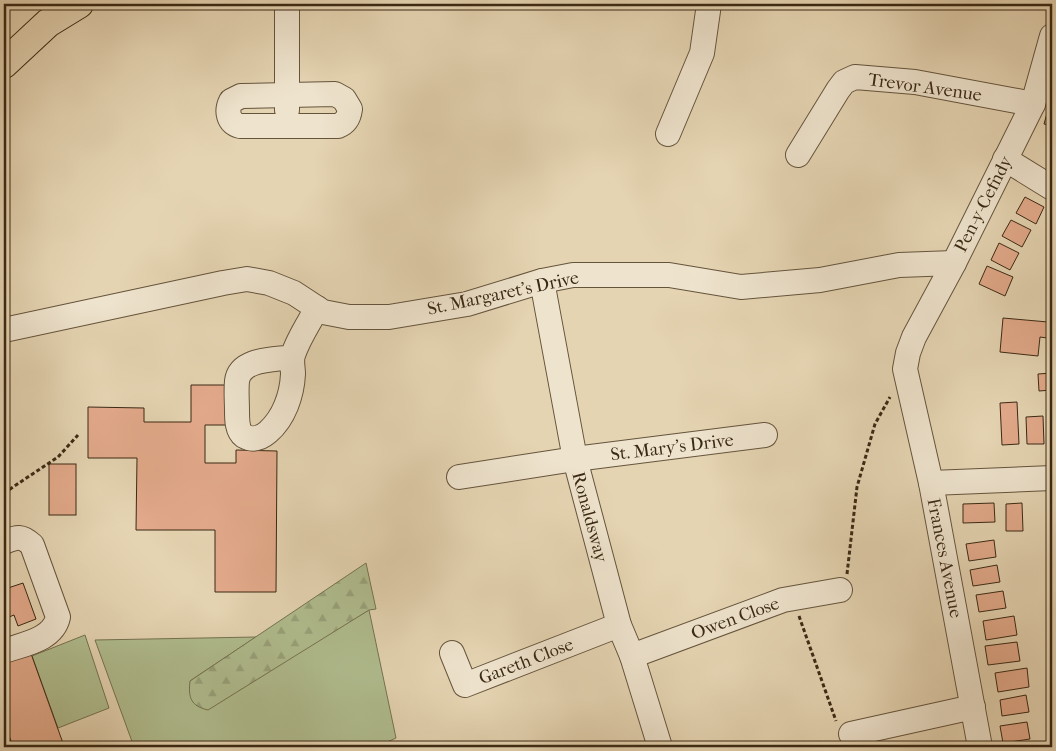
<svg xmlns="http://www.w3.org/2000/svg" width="1056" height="751" font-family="'IM FELL French Canon',serif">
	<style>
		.green { fill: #b0bd8f; stroke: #757352 }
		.forest { fill: url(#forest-firs); stroke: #757352 }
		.building { fill: #e3aa8b; stroke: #3a2914 }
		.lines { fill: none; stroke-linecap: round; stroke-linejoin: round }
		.minor-casing { stroke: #65543c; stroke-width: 26 }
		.major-casing { stroke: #3a2914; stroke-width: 30 }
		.path { stroke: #3a2914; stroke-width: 3; stroke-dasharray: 4 2.5; stroke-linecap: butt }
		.minor { stroke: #eee3cd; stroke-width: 24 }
		.major { stroke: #e5d4b2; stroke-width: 28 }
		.labels { text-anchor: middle; stroke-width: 4; stroke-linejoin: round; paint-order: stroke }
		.street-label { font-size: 18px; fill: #3a2914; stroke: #eee3cd }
	</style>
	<defs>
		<pattern id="forest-firs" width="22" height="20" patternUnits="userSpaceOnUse" patternTransform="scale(1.25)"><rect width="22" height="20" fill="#b0bd8f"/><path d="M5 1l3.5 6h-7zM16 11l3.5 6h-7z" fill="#98a27a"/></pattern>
	</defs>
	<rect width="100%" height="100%" fill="#e5d4b2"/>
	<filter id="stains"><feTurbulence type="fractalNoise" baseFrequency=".004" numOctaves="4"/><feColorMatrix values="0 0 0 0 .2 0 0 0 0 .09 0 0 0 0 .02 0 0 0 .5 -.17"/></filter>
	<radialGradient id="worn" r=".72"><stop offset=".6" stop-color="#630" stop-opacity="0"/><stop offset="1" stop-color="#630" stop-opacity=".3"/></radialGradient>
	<!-- green -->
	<g class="green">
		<path d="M 369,610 L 396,738 L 376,747 L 134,747 L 95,640 L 256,637 L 190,681 L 310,645 Z"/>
		<path d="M 85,635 L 109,708 L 58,728 L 32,656 Z"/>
	</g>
	<!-- forest -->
	<path class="forest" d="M 366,563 L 376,609 L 369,610 L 208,710 C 191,706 188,698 190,681 Z"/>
	<!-- building -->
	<g class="building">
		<path d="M 1051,99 L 1052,99 L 1052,126 L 1044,124 Z"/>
		<path d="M 1025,197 L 1044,207 L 1036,224 L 1016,213 Z"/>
		<path d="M 1011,220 L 1031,230 L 1022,247 L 1002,236 Z"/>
		<path d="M 999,243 L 1019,253 L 1010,270 L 991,260 Z"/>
		<path d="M 987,266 L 1013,277 L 1005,296 L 979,284 Z"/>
		<path d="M 1003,318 L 1048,322 L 1047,338 L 1040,337 L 1038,356 L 1000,352 Z"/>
		<path d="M 1052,373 L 1052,390 L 1039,391 L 1038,374 Z"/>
		<path d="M 191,385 L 229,385 L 228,425 L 205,425 L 205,463 L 236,463 L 236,450 L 277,451 L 276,592 L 215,592 L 215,530 L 136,530 L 137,458 L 88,458 L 88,407 L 144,408 L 144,422 L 191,422 Z"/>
		<path d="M 1017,402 L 1019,444 L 1002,445 L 1000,403 Z"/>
		<path d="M 1043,416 L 1044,444 L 1027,444 L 1026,417 Z"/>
		<rect x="49" y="464" width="27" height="51"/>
		<path d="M 994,503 L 995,522 L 963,523 L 963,504 Z"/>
		<path d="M 1022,503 L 1023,531 L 1006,531 L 1006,504 Z"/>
		<path d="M 994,540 L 996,557 L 969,561 L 966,544 Z"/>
		<path d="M 997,565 L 1000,582 L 973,586 L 970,570 Z"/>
		<path d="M 4,576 L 8,588 L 23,583 L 36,619 L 18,626 L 14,615 L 4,619 Z"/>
		<path d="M 1003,591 L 1006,608 L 979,612 L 976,595 Z"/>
		<path d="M 1014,616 L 1017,635 L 986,640 L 983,621 Z"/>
		<path d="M 1017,642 L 1020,661 L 988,665 L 985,646 Z"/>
		<path d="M 29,648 L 64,746 L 62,747 L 13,747 L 4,721 L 4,657 Z"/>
		<path d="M 1027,668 L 1029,687 L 998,692 L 995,673 Z"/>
		<path d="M 1026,695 L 1029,712 L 1002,716 L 1000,700 Z"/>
		<path d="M 1027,722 L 1030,739 L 1003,743 L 1000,726 Z"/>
	</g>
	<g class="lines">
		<defs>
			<g id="minor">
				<path d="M 335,94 L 344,99 L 350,109 C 349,117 346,123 338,126 L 240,126 C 228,123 226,111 231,101 L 241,96 Z"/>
				<path d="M 287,110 L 287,4"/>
				<path d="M 668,134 L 702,53 L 709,4"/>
				<path d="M 798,155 L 838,90 L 844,82 L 855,77 L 915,82 L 1033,104"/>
				<path d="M 1005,159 L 1052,188"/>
				<path d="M 542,281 L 575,459 L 619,625 L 632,656 L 660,747"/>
				<path d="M 4,330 L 223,283 L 247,279 L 269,283 L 294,293 L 323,312 L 349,317 L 389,317 L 467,304 L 542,281 L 573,275 L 669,275 L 741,287 L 820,280 L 899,265 L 954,263"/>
				<path d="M 292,357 C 275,360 240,358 237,381 C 236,391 237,401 237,411 C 237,419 237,431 244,436 C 253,441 261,438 268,432 C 284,418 292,395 293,374 C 293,368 291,361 293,355 C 298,339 309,323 317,308"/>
				<path d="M 459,477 L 575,459 L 765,435"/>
				<path d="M 931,483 L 1052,478"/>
				<path d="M 4,542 C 17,537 21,535 32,545 L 58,617 C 53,640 24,644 4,651"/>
				<path d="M 452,653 L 465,685 L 619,625"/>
				<path d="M 632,656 L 783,600 L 840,590"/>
				<path d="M 851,734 L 973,707"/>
				<path d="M 980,747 L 931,483 L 905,369 L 908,353 L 914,337 L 954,263 L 1033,104 L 1052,36"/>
			</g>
			<path id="major" d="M 4,64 L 48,23 L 79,4"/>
		</defs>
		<!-- minor casing -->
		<use href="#minor" class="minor-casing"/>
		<!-- major casing -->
		<use href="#major" class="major-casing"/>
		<!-- path -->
		<g class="path">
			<path d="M 4,493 L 58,457 L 78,435"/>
			<path d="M 847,574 L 857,487 L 875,424 L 890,397"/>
			<path d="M 799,616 L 836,721"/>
		</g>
		<!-- minor -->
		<use href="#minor" class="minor"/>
		<!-- major -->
		<use href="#major" class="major"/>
	</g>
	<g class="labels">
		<!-- street labels -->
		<g class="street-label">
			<text transform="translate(925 87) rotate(8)" y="6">Trevor Avenue</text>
			<text transform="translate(983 204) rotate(-63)" y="6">Pen-y-Cefndy</text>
			<text transform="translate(503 293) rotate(-12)" y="6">St. Margaret's Drive</text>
			<text transform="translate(672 447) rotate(-7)" y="6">St. Mary's Drive</text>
			<text transform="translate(590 517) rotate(75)" y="6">Ronaldsway</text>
			<text transform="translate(945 558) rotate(79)" y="6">Frances Avenue</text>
			<text transform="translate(735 618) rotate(-20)" y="6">Owen Close</text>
			<text transform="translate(526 661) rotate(-21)" y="6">Gareth Close</text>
		</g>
	</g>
	<!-- margin -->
	<rect width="1056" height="751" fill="none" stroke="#e5d4b2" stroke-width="20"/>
	<rect x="5" y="5" width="1046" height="741" fill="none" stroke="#3a2914" stroke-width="2.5"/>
	<rect x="10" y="10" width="1036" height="731" fill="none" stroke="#3a2914"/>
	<rect width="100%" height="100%" filter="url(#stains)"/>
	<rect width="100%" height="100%" fill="url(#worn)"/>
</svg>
